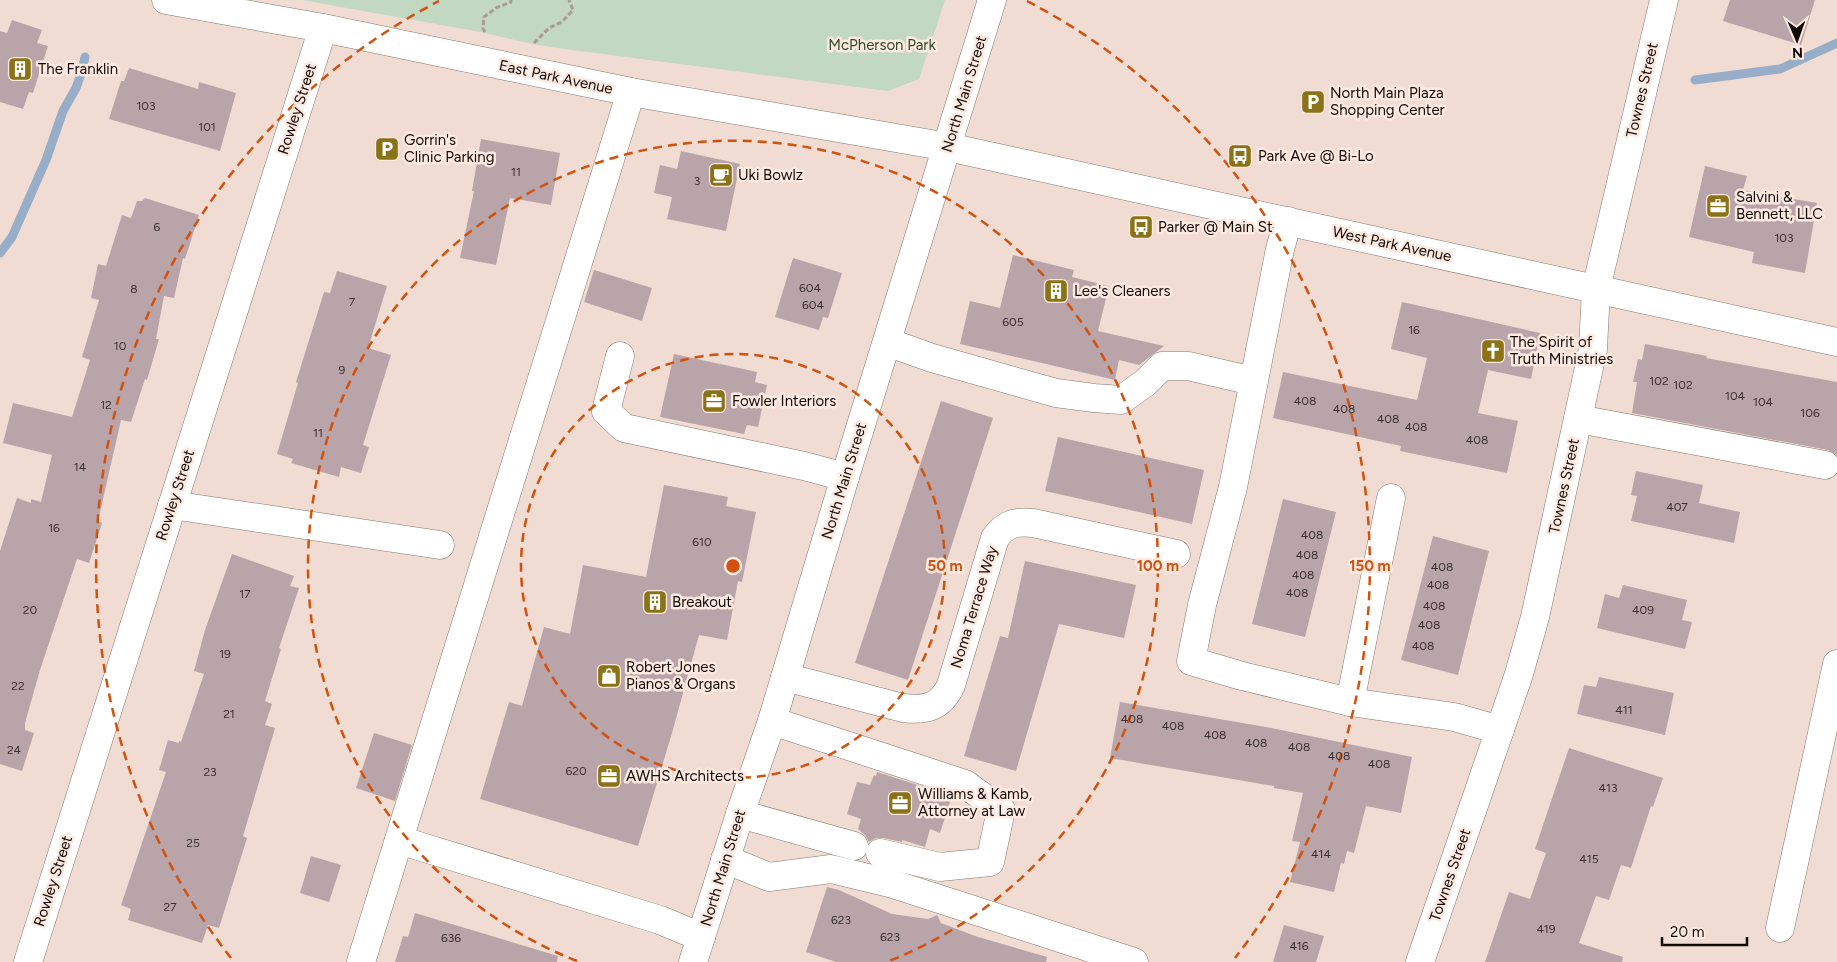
<svg xmlns="http://www.w3.org/2000/svg" width="1837" height="962" font-family="Figtree,sans-serif">
	<style>
		.green { fill: #c3d8c1 }
		.lines { fill: none; stroke-linecap: round; stroke-linejoin: round }
		.stream { stroke: #98adc8; stroke-width: 9 }
		.building { fill: #b9a4aa }
		.minor-casing { stroke: #88766e; stroke-width: 29 }
		.path { stroke: #a99a92; stroke-width: 3; stroke-dasharray: 5 2.5; stroke-linecap: butt }
		.minor { stroke: #fff; stroke-width: 28 }
		.ring { fill: none; stroke: #d2510c; stroke-width: 2.5; stroke-dasharray: 9 6 }
		.labels { text-anchor: middle; stroke-width: 5; stroke-linejoin: round; paint-order: stroke }
		.number-label { font-size: 12px; fill: #3a3030 }
		.park-label { font-size: 15px; fill: #294e29; stroke: #fde9e0 }
		.poi-label { font-size: 15px; fill: #100a07; stroke: #fde9e0; text-anchor: start }
		.street-label { font-size: 15px; fill: #100a07; stroke: #fde9e0 }
		.centre { fill: #d2510c; stroke: #fde9e0; stroke-width: 2.5 }
		.ring-label { font-size: 15px; text-anchor: middle; font-weight: bold; fill: #d2510c; stroke: #fde9e0; stroke-width: 5; stroke-linejoin: round; paint-order: stroke }
	</style>
	<rect width="100%" height="100%" fill="#f0dcd2"/>
	<!-- green -->
	<path class="green" d="M 302,0 L 945,0 L 919,79 L 888,91 L 557,48 L 533,44 L 475,31 Z"/>
	<g class="lines">
		<!-- stream -->
		<g class="stream">
			<path d="M 1695,80 L 1780,69 L 1837,43"/>
			<path d="M 0,253 L 12,237 L 46,160 L 63,111 L 76,88 L 82,71 L 85,57"/>
		</g>
	</g>
	<!-- building -->
	<g class="building">
		<path d="M 1730,0 L 1815,0 L 1801,45 L 1723,21 Z"/>
		<path d="M 12,20 L 42,30 L 37,43 L 48,46 L 33,93 L 29,92 L 23,109 L 0,102 L 0,31 L 7,33 Z"/>
		<path d="M 129,68 L 198,89 L 199,82 L 236,93 L 220,151 L 109,119 L 121,81 L 124,81 Z"/>
		<path d="M 481,139 L 560,153 L 551,205 L 510,198 L 496,265 L 460,258 L 474,191 L 472,191 Z"/>
		<path d="M 681,151 L 740,164 L 726,231 L 667,219 L 672,197 L 654,193 L 660,165 L 677,169 Z"/>
		<path d="M 1705,166 L 1747,176 L 1743,190 L 1817,203 L 1805,273 L 1752,263 L 1754,252 L 1689,237 Z"/>
		<path d="M 145,198 L 199,215 L 185,259 L 183,258 L 174,298 L 164,296 L 156,339 L 159,339 L 147,380 L 145,379 L 131,422 L 121,420 L 98,521 L 102,523 L 89,563 L 77,559 L 40,670 L 25,723 L 25,730 L 34,733 L 22,771 L 0,764 L 0,551 L 17,498 L 31,503 L 31,499 L 41,502 L 52,455 L 3,443 L 13,403 L 72,417 L 90,360 L 82,357 L 99,300 L 91,298 L 98,264 L 106,266 L 122,215 L 131,218 L 137,201 L 142,201 Z"/>
		<path d="M 1013,255 L 1074,270 L 1072,277 L 1109,286 L 1098,331 L 1164,346 L 1139,365 L 1119,360 L 1115,380 L 960,344 L 970,301 L 1000,308 Z"/>
		<path d="M 793,258 L 842,273 L 828,318 L 823,317 L 819,330 L 775,317 Z"/>
		<path d="M 594,270 L 652,288 L 642,321 L 584,302 Z"/>
		<path d="M 337,271 L 387,286 L 368,348 L 391,355 L 363,445 L 369,447 L 361,473 L 341,467 L 339,477 L 291,463 L 293,459 L 277,454 L 298,383 L 296,382 L 324,292 L 330,293 Z"/>
		<path d="M 1402,302 L 1540,333 L 1531,379 L 1488,370 L 1478,413 L 1518,421 L 1507,473 L 1400,451 L 1401,446 L 1273,418 L 1283,372 L 1417,400 L 1427,358 L 1391,349 Z"/>
		<path d="M 1645,344 L 1707,356 L 1706,358 L 1837,382 L 1837,455 L 1828,450 L 1632,413 L 1637,382 L 1633,382 L 1638,359 L 1642,360 Z"/>
		<path d="M 674,354 L 757,372 L 755,382 L 767,385 L 758,427 L 747,425 L 744,434 L 660,417 Z"/>
		<path d="M 941,401 L 993,418 L 908,680 L 855,663 Z"/>
		<path d="M 1058,437 L 1204,470 L 1192,524 L 1045,491 Z"/>
		<path d="M 1636,471 L 1703,485 L 1699,503 L 1740,512 L 1734,543 L 1631,521 L 1637,496 L 1631,495 Z"/>
		<path d="M 664,485 L 728,497 L 726,506 L 756,512 L 742,582 L 738,581 L 727,640 L 699,635 L 672,733 L 638,846 L 480,799 L 509,702 L 522,706 L 544,627 L 570,634 L 583,565 L 646,577 Z"/>
		<path d="M 1283,499 L 1336,512 L 1305,637 L 1252,624 Z"/>
		<path d="M 1433,536 L 1489,551 L 1458,675 L 1401,660 Z"/>
		<path d="M 232,554 L 294,576 L 290,586 L 299,588 L 279,648 L 281,649 L 265,701 L 272,704 L 265,725 L 275,728 L 243,836 L 247,838 L 219,928 L 208,925 L 202,943 L 128,920 L 131,909 L 121,905 L 166,772 L 159,770 L 168,740 L 179,743 L 179,741 L 181,742 L 204,674 L 194,671 L 205,630 Z"/>
		<path d="M 1025,561 L 1136,585 L 1124,638 L 1059,624 L 1016,771 L 964,756 L 1000,636 L 1008,638 Z"/>
		<path d="M 1623,585 L 1687,600 L 1682,620 L 1692,622 L 1685,649 L 1597,628 L 1605,594 L 1619,598 Z"/>
		<path d="M 1599,677 L 1674,693 L 1665,735 L 1577,714 L 1584,685 L 1596,687 Z"/>
		<path d="M 1120,702 L 1266,727 L 1412,757 L 1401,813 L 1366,806 L 1354,853 L 1347,851 L 1344,864 L 1341,863 L 1334,892 L 1290,882 L 1300,842 L 1292,841 L 1303,793 L 1274,788 L 1274,786 L 1110,758 Z"/>
		<path d="M 374,733 L 412,745 L 395,801 L 356,788 Z"/>
		<path d="M 1569,748 L 1663,778 L 1653,807 L 1651,806 L 1631,868 L 1621,865 L 1609,900 L 1596,896 L 1579,943 L 1623,957 L 1622,962 L 1485,962 L 1509,892 L 1530,899 L 1546,853 L 1535,849 Z"/>
		<path d="M 877,772 L 952,796 L 940,833 L 930,829 L 925,847 L 902,840 L 902,842 L 883,838 L 876,838 L 869,842 L 865,835 L 858,829 L 861,819 L 847,814 L 857,782 L 870,785 L 874,775 L 876,776 Z"/>
		<path d="M 311,856 L 341,865 L 329,902 L 300,893 Z"/>
		<path d="M 827,887 L 839,890 L 892,914 L 928,919 L 937,915 L 941,923 L 975,936 L 1047,957 L 1046,962 L 836,962 L 806,952 Z"/>
		<path d="M 415,913 L 558,956 L 557,962 L 395,962 L 403,936 L 408,937 Z"/>
		<path d="M 1284,925 L 1324,936 L 1316,962 L 1273,962 Z"/>
	</g>
	<g class="lines">
		<defs>
			<g id="minor">
				<path d="M 166,0 L 323,28 L 631,92 L 948,147 L 1837,342"/>
				<path d="M 1288,221 L 1280,249 L 1233,487 L 1202,605 L 1191,661 L 1242,676 L 1350,702 L 1454,717 L 1500,730"/>
				<path d="M 887,342 L 932,358 L 1056,393 L 1094,398 L 1121,400 L 1145,383 L 1162,366 L 1188,366 L 1253,381"/>
				<path d="M 620,356 L 606,411 L 624,428 L 804,466 L 845,477"/>
				<path d="M 1578,419 L 1825,465"/>
				<path d="M 172,505 L 440,545"/>
				<path d="M 785,677 L 903,708 C 926,711 941,707 951,685 L 995,538 C 1005,524 1016,521 1033,523 L 1176,554"/>
				<path d="M 1350,702 L 1391,498"/>
				<path d="M 772,721 L 965,784 L 1001,810 L 990,862 L 940,867 L 880,853"/>
				<path d="M 740,814 L 854,846"/>
				<path d="M 399,840 L 660,920 L 701,937"/>
				<path d="M 725,859 L 769,877 L 831,869 L 893,884 L 1134,962"/>
				<path d="M 1780,928 L 1837,664"/>
				<path d="M 28,962 L 323,28"/>
				<path d="M 361,962 L 631,92"/>
				<path d="M 693,962 L 740,814 L 772,721 L 845,477 L 992,0"/>
				<path d="M 1420,962 L 1519,674 L 1535,617 L 1593,349 L 1596,289 L 1664,0"/>
			</g>
		</defs>
		<!-- minor casing -->
		<use href="#minor" class="minor-casing"/>
		<!-- path -->
		<g class="path">
			<path d="M 485,32 L 483,29 L 484,17 L 496,8 L 511,2 L 511,0"/>
			<path d="M 534,43 L 549,28 L 562,22 L 573,10 L 569,0"/>
		</g>
		<!-- minor -->
		<use href="#minor" class="minor"/>
	</g>
	<!-- distance rings -->
	<g class="ring">
		<circle cx="733" cy="566" r="212"/>
		<path d="M577 961A425 425 0 1 1 889 961"/>
		<path d="M231 958A637 637 0 0 1 439 1M1027 1A637 637 0 0 1 1235 958"/>
	</g>
	<!-- icons -->
	<defs>
		<symbol id="building-square" viewBox="-11 -11 22 22"><rect x="-9" y="-9" width="18" height="18" rx="4" fill="#8a7316" stroke="#fde9e0"/><path d="M-4-6H4V6H1V3H-1V6H-4ZM-2.5-4.3h1.7v1.8h-1.7ZM.8-4.3h1.7v1.8H.8ZM-2.5-1h1.7V.8h-1.7ZM.8-1h1.7V.8H.8Z" fill="#fff"/></symbol>
		<symbol id="parking-square" viewBox="-11 -11 22 22"><rect x="-9" y="-9" width="18" height="18" rx="4" fill="#8a7316" stroke="#fde9e0"/><path d="M-3.5-5.5H1a3.5 3.5 0 0 1 0 7H-1V5.5H-3.5ZM-1-3.4V-.6H.8a1.4 1.4 0 0 0 0-2.8Z" fill="#fff"/></symbol>
		<symbol id="bus-square" viewBox="-11 -11 22 22"><rect x="-9" y="-9" width="18" height="18" rx="4" fill="#8a7316" stroke="#fde9e0"/><path d="M-5-6H5V4H4V6H2V4H-2V6H-4V4H-5ZM-3.5-4V0h7V-4ZM-3.5 1.2v1.5H-2V1.2ZM2 1.2v1.5H3.5V1.2Z" fill="#fff"/></symbol>
		<symbol id="cafe-square" viewBox="-11 -11 22 22"><rect x="-9" y="-9" width="18" height="18" rx="4" fill="#8a7316" stroke="#fde9e0"/><path d="M-5.5-4.5H6V0H3Q3 3.5 0 3.5H-2.5Q-5.5 3.5-5.5 0ZM3-3.2v2h1.7v-2ZM-6 4.5H4V6H-6Z" fill="#fff"/></symbol>
		<symbol id="office-square" viewBox="-11 -11 22 22"><rect x="-9" y="-9" width="18" height="18" rx="4" fill="#8a7316" stroke="#fde9e0"/><path d="M-6-3h4V-5.5h4V-3h4V5H-6ZM-1-4.5V-3h2v-1.5ZM-6 0V1H6V0Z" fill="#fff"/></symbol>
		<symbol id="church-square" viewBox="-11 -11 22 22"><rect x="-9" y="-9" width="18" height="18" rx="4" fill="#8a7316" stroke="#fde9e0"/><path d="M-1.2-6h2.4v3.5h3.3v2.4h-3.3V6h-2.4V-.1h-3.3v-2.4h3.3Z" fill="#fff"/></symbol>
		<symbol id="shop-square" viewBox="-11 -11 22 22"><rect x="-9" y="-9" width="18" height="18" rx="4" fill="#8a7316" stroke="#fde9e0"/><path d="M-5-2.5h2.3a2.7 3.5 0 0 1 5.4 0H5L5.5 6h-11ZM-1.5-2.5h3a1.5 2.3 0 0 0-3 0Z" fill="#fff"/></symbol>
	</defs>
	<g fill-rule="evenodd">
		<use href="#building-square" x="6" y="55" width="28" height="28"/>
		<use href="#parking-square" x="1299" y="88" width="28" height="28"/>
		<use href="#parking-square" x="373" y="135" width="28" height="28"/>
		<use href="#bus-square" x="1226" y="142" width="28" height="28"/>
		<use href="#cafe-square" x="707" y="161" width="28" height="28"/>
		<use href="#office-square" x="1704" y="192" width="28" height="28"/>
		<use href="#bus-square" x="1127" y="213" width="28" height="28"/>
		<use href="#building-square" x="1042" y="277" width="28" height="28"/>
		<use href="#church-square" x="1479" y="337" width="28" height="28"/>
		<use href="#office-square" x="700" y="387" width="28" height="28"/>
		<use href="#building-square" x="641" y="588" width="28" height="28"/>
		<use href="#shop-square" x="595" y="662" width="28" height="28"/>
		<use href="#office-square" x="595" y="762" width="28" height="28"/>
		<use href="#office-square" x="886" y="789" width="28" height="28"/>
	</g>
	<g class="labels">
		<!-- number labels -->
		<g class="number-label">
			<text x="146" y="110">103</text>
			<text x="207" y="131">101</text>
			<text x="516" y="176">11</text>
			<text x="697" y="185">3</text>
			<text x="157" y="231">6</text>
			<text x="1784" y="242">103</text>
			<text x="810" y="292">604</text>
			<text x="134" y="293">8</text>
			<text x="352" y="306">7</text>
			<text x="813" y="309">604</text>
			<text x="1013" y="326">605</text>
			<text x="1414" y="334">16</text>
			<text x="120" y="350">10</text>
			<text x="342" y="374">9</text>
			<text x="1659" y="385">102</text>
			<text x="1683" y="389">102</text>
			<text x="1735" y="400">104</text>
			<text x="1305" y="405">408</text>
			<text x="1763" y="406">104</text>
			<text x="106" y="409">12</text>
			<text x="1344" y="413">408</text>
			<text x="1810" y="417">106</text>
			<text x="1388" y="423">408</text>
			<text x="1416" y="431">408</text>
			<text x="318" y="437">11</text>
			<text x="1477" y="444">408</text>
			<text x="80" y="471">14</text>
			<text x="1677" y="511">407</text>
			<text x="54" y="532">16</text>
			<text x="1312" y="539">408</text>
			<text x="702" y="546">610</text>
			<text x="1307" y="559">408</text>
			<text x="1442" y="571">408</text>
			<text x="1303" y="579">408</text>
			<text x="1438" y="589">408</text>
			<text x="1297" y="597">408</text>
			<text x="245" y="598">17</text>
			<text x="1434" y="610">408</text>
			<text x="30" y="614">20</text>
			<text x="1643" y="614">409</text>
			<text x="1429" y="629">408</text>
			<text x="1423" y="650">408</text>
			<text x="225" y="658">19</text>
			<text x="18" y="690">22</text>
			<text x="1624" y="714">411</text>
			<text x="229" y="718">21</text>
			<text x="1132" y="723">408</text>
			<text x="1173" y="730">408</text>
			<text x="1215" y="739">408</text>
			<text x="1256" y="747">408</text>
			<text x="1299" y="751">408</text>
			<text x="14" y="754">24</text>
			<text x="1339" y="760">408</text>
			<text x="1379" y="768">408</text>
			<text x="576" y="775">620</text>
			<text x="210" y="776">23</text>
			<text x="1608" y="792">413</text>
			<text x="193" y="847">25</text>
			<text x="1321" y="858">414</text>
			<text x="1589" y="863">415</text>
			<text x="170" y="911">27</text>
			<text x="841" y="924">623</text>
			<text x="1546" y="933">419</text>
			<text x="890" y="941">623</text>
			<text x="451" y="942">636</text>
			<text x="1299" y="950">416</text>
		</g>
		<!-- park labels -->
		<g class="park-label">
			<text x="882" y="50">McPherson Park</text>
		</g>
		<!-- poi labels -->
		<g class="poi-label">
			<text x="38" y="74">The Franklin</text>
			<text x="1330" y="98">North Main Plaza<tspan x="1330" dy="17">Shopping Center</tspan></text>
			<text x="404" y="145">Gorrin's<tspan x="404" dy="17">Clinic Parking</tspan></text>
			<text x="1258" y="161">Park Ave @ Bi-Lo</text>
			<text x="738" y="180">Uki Bowlz</text>
			<text x="1736" y="202">Salvini &amp;<tspan x="1736" dy="17">Bennett, LLC</tspan></text>
			<text x="1158" y="232">Parker @ Main St</text>
			<text x="1074" y="296">Lee's Cleaners</text>
			<text x="1510" y="347">The Spirit of<tspan x="1510" dy="17">Truth Ministries</tspan></text>
			<text x="732" y="406">Fowler Interiors</text>
			<text x="672" y="607">Breakout</text>
			<text x="626" y="672">Robert Jones<tspan x="626" dy="17">Pianos &amp; Organs</tspan></text>
			<text x="626" y="781">AWHS Architects</text>
			<text x="918" y="799">Williams &amp; Kamb,<tspan x="918" dy="17">Attorney at Law</tspan></text>
		</g>
		<!-- street labels -->
		<g class="street-label">
			<text transform="translate(556 77) rotate(12)" y="5">East Park Avenue</text>
			<text transform="translate(1642 90) rotate(-77)" y="5">Townes Street</text>
			<text transform="translate(964 94) rotate(-73)" y="5">North Main Street</text>
			<text transform="translate(297 109) rotate(-72)" y="5">Rowley Street</text>
			<text transform="translate(1392 244) rotate(12)" y="5">West Park Avenue</text>
			<text transform="translate(844 481) rotate(-73)" y="5">North Main Street</text>
			<text transform="translate(1564 486) rotate(-78)" y="5">Townes Street</text>
			<text transform="translate(175 495) rotate(-72)" y="5">Rowley Street</text>
			<text transform="translate(974 607) rotate(-73)" y="5">Noma Terrace Way</text>
			<text transform="translate(723 868) rotate(-73)" y="5">North Main Street</text>
			<text transform="translate(1450 875) rotate(-71)" y="5">Townes Street</text>
			<text transform="translate(53 881) rotate(-72)" y="5">Rowley Street</text>
		</g>
	</g>
	<circle cx="733" cy="566" r="8" class="centre"/>
	<g class="ring-label">
		<text x="945" y="571">50 m</text>
		<text x="1158" y="571">100 m</text>
		<text x="1370" y="571">150 m</text>
	</g>
	<!-- north arrow -->
	<g transform="translate(1797 40) rotate(178)" stroke="#fde9e0" stroke-width="4" paint-order="stroke">
	<path d="M0-4L9 19L0 12L-9 19Z" fill="#100a07"/>
	<text y="-8" font-size="14" font-weight="bold" text-anchor="middle" fill="#100a07">N</text>
	</g>
	<!-- scale -->
	<path d="M1662 937v8h85v-8" fill="none" stroke="#100a07" stroke-width="2.5"/>
	<text x="1670" y="937" font-size="15" fill="#100a07" stroke="#fde9e0" stroke-width="4" paint-order="stroke">20 m</text>
</svg>
